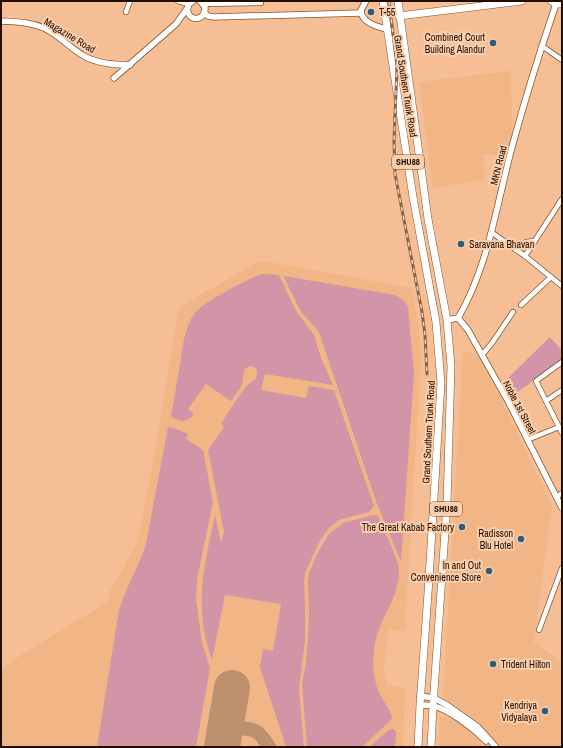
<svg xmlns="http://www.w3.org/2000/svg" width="563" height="748" font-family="'Archivo Narrow',sans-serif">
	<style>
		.built { fill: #f2b585 }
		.green { fill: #d294a7 }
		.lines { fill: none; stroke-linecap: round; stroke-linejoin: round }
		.taxiway { stroke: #be916e; stroke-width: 14 }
		.runway { stroke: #be916e; stroke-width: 36 }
		.minor-casing { stroke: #86562e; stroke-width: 6 }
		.tertiary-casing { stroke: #86562e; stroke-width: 7 }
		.primary-casing { stroke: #86562e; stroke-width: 8 }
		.minor { stroke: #fff; stroke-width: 4.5 }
		.tertiary { stroke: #fff; stroke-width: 5.5 }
		.primary { stroke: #fff; stroke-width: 7 }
		.rail-casing { stroke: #886449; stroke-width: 3 }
		.rail { stroke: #fbceac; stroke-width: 1.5; stroke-dasharray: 4.5; stroke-linecap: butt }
		.poi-dot { fill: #2d5d7b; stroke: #fbceac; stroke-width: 1.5 }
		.labels { text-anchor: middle; stroke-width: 4; stroke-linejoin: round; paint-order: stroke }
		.shield { fill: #fbceac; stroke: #624734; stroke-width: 1 }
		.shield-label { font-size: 9px; font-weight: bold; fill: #200d00 }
		.poi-label { font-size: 10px; fill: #200d00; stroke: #fbceac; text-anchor: end }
		.street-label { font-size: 10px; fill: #200d00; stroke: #fbceac }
	</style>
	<rect width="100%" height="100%" fill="#f5be94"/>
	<!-- built -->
	<g class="built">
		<path d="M 511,71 L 512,141 L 509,155 L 483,154 L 485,179 L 433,188 L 419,82 Z"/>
		<path d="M 257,262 L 269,262 L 412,288 L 419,329 L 421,362 L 406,606 L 406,631 L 388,630 L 384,669 L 387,685 L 405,689 L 403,747 L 1,747 L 1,670 L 21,655 L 107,602 L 110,595 L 109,593 L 138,541 L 159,429 L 177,318 L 180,307 Z"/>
		<path d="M 463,350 L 480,356 L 552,505 L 534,642 L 562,663 L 562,747 L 503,747 L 443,696 Z"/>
		<path d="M 440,716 L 457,721 L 485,745 L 485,747 L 439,747 Z"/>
	</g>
	<!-- green -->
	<g class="green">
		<path d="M 262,274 L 279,275 L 296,311 L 314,335 L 321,358 L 333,385 L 265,374 L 261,390 L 306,398 L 309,386 L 334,390 L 374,506 L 369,512 L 339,520 L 329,528 L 319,542 L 305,573 L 304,582 L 305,606 L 305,640 L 299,689 L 304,747 L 286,747 L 260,667 L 263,649 L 273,651 L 281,604 L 225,595 L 212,660 C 193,608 204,567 215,515 L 221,543 L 224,532 L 208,450 L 224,427 L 221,424 C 229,412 237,397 247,386 C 250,382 256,381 257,375 C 258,370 256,367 251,366 C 240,369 245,377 242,384 C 240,390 234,396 231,401 L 206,384 L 188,409 L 194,414 C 188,422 178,423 171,416 C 174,399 177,382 180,365 C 183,347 184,326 196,312 C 205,301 248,279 262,274 Z"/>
		<path d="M 284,276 L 395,295 L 404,301 L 408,307 L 414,374 L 401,561 L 377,504 L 320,335 C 315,325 309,321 302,313 C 295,301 289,288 284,276 Z"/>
		<path d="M 550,337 L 562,350 L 562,360 L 512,396 L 506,384 L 507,379 Z"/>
		<path d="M 168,427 L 177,429 L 188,434 L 186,439 L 203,450 L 213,502 L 197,579 L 196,599 L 202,643 L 210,668 L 196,747 L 97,747 L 119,610 C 126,587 139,567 146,544 Z"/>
		<path d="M 373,515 L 378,516 C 382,526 400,563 399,570 C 399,591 390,604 382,622 C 374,638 371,661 375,679 C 376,690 385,702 390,712 L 392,717 L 391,720 L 362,747 L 307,747 L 302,684 L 306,663 L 308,637 L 309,612 L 308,581 L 309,573 L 318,552 L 329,534 L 343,523 Z"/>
		<path d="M 390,729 L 394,729 L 396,733 L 395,747 L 369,747 Z"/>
	</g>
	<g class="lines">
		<!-- taxiway -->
		<path class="taxiway" d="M 223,741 C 230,729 245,725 257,732 C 262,735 266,742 269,747"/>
		<!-- runway -->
		<path class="runway" d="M 222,747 L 232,688"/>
		<defs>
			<g id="minor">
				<path d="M 178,1 L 189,4"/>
				<path d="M 203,4 L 261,3"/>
				<path d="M 126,12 L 130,1"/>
				<path d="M 542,46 L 562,60"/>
				<path d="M 491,232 L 525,256 L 562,286"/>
				<path d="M 516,250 L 526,242 L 535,241"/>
				<path d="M 525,256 L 562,199"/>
				<path d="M 521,305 L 551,277"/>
				<path d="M 482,355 L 492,343 L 513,312"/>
				<path d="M 546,401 L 562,390"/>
				<path d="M 559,427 L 536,381 L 562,362"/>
				<path d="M 527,440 L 559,427 L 562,433"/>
				<path d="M 556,497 L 562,493"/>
				<path d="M 539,630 L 562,568"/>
			</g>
			<g id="tertiary">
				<path d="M 193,1 L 188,5 C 184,22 206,23 205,7 L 200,1"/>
				<path d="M 366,1 L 361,10 C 361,22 377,27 387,29"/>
				<path d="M 204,13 L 208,16 L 214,17 L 361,13"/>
				<path d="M 1,21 C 16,22 30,22 44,28 C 59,35 70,48 84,56 C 98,64 115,65 130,65"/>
				<path d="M 114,78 L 176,24 L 188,7"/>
				<path d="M 458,318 L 468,330 L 509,403 L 562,508"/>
				<path d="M 447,320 L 458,318 C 488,268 497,203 512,147 C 525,99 540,51 556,4"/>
				<path d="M 420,696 L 434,698 L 447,705 L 478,727 L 496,747"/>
				<path d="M 420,705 C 424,705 429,705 433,706 C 449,709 474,729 486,741"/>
			</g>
			<g id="primary">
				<path d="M 383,1 L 413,197 L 436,322 L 441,383 L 429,579 L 420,705 L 418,747"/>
				<path d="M 398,1 L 428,219 L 447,320 L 451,366 L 447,503 L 433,706 L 431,747"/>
				<path d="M 551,1 L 556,4 L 562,4"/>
				<path d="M 399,16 L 522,1"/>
			</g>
		</defs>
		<!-- minor casing -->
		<use href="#minor" class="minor-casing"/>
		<!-- tertiary casing -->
		<use href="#tertiary" class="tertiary-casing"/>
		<!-- primary casing -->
		<use href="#primary" class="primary-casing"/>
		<!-- minor -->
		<use href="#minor" class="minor"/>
		<!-- tertiary -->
		<use href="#tertiary" class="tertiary"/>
		<!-- primary -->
		<use href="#primary" class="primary"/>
		<defs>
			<path id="rail" d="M 389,1 L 397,66 L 394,141 L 395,174 L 422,312 L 425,335 L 427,374"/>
		</defs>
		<!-- rail casing -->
		<use href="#rail" class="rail-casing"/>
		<!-- rail -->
		<use href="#rail" class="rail"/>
	</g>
	<!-- markers -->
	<g class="poi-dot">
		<circle cx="371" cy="12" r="4"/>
		<circle cx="493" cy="43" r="4"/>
		<circle cx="461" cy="244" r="4"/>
		<circle cx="462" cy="527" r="4"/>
		<circle cx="521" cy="539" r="4"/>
		<circle cx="489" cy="571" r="4"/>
		<circle cx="493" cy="664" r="4"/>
		<circle cx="545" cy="711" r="4"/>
	</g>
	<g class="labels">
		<!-- shield labels -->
		<g class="shield">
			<rect x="392" y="155" width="32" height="14" rx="3"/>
			<rect x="430" y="502" width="32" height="14" rx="3"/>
		</g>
		<g class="shield-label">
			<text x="408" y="165">SHU88</text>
			<text x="446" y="512">SHU88</text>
		</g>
		<!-- poi labels -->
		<g class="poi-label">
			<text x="379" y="16" text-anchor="start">T-55</text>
			<text x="485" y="41">Combined Court<tspan x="485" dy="12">Building Alandur</tspan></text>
			<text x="469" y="248" text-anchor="start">Saravana Bhavan</text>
			<text x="454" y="531">The Great Kabab Factory</text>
			<text x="513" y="537">Radisson<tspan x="513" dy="12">Blu Hotel</tspan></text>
			<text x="481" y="569">In and Out<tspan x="481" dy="12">Convenience Store</tspan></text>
			<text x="501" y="668" text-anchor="start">Trident Hilton</text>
			<text x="537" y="709">Kendriya<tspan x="537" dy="12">Vidyalaya</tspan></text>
		</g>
		<!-- street labels -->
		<g class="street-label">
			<text transform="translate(70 35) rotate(31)" y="4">Magazine Road</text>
			<text transform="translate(406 86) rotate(81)" y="4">Grand Southern Trunk Road</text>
			<text transform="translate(498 165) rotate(-76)" y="4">MKN Road</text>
			<text transform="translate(520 407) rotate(62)" y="4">Noble 1st Street</text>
			<text transform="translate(428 432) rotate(-87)" y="4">Grand Southern Trunk Road</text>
		</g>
	</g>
	<!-- border -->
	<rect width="563" height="748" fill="none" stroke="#200d00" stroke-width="4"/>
</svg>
